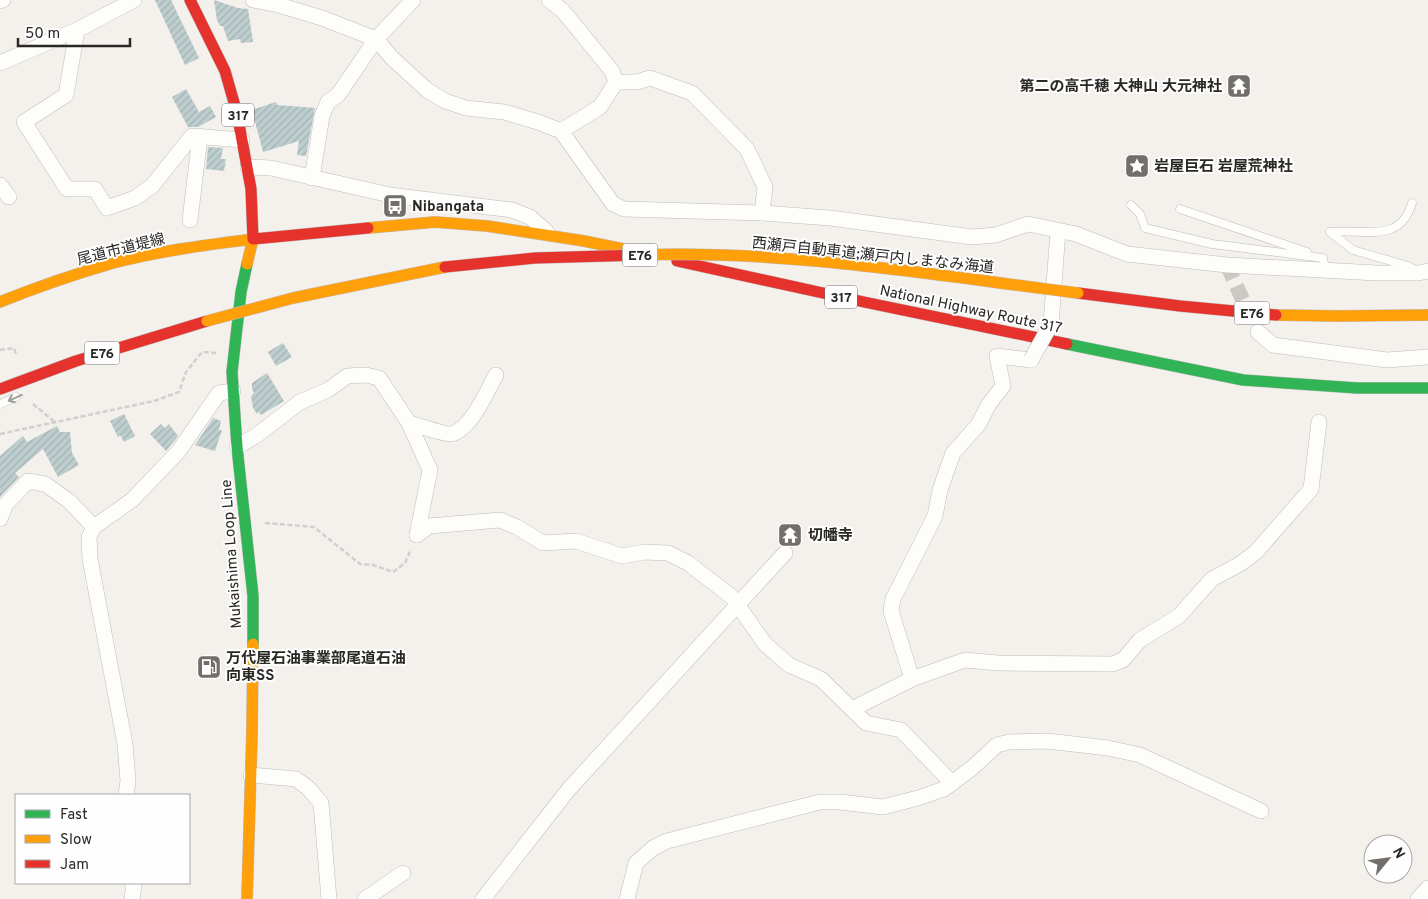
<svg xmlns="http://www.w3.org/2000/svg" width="1428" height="899" font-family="Overpass,'Noto Sans JP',sans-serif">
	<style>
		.building { fill: url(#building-hatch) }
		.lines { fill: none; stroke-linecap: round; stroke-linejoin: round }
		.street-tunnel { stroke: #ccc8c4; stroke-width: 15; stroke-dasharray: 15 8; stroke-linecap: butt }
		.lane-casing { stroke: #c0bcb9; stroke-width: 9 }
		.street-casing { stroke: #c0bcb9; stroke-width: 16 }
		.fast-casing { stroke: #c0bcb9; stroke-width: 12 }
		.slow-casing { stroke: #c0bcb9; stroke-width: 12 }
		.jam-casing { stroke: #c0bcb9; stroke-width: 12 }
		.path { stroke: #d1d0ce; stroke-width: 2.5; stroke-dasharray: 5 2.5; stroke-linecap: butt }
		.lane { stroke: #fdfdfc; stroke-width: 8 }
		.street { stroke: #fdfdfc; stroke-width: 15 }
		.fast { stroke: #30b455; stroke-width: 11 }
		.slow { stroke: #ff9f0a; stroke-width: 11 }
		.jam { stroke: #e5322d; stroke-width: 11 }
		.street-bridge-casing { stroke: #c0bcb9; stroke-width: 16; stroke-linecap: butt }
		.slow-bridge-casing { stroke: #c0bcb9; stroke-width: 12; stroke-linecap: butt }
		.jam-bridge-casing { stroke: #c0bcb9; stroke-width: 12; stroke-linecap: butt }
		.street-bridge { stroke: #fdfdfc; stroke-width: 15 }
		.slow-bridge { stroke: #ff9f0a; stroke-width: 11 }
		.jam-bridge { stroke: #e5322d; stroke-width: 11 }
		.oneway { stroke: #9e9d9b }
		.labels { text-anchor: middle; stroke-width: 4; stroke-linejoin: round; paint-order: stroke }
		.shield { fill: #fefefe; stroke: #6a6866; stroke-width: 1 }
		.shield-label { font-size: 14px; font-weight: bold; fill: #2a2825 }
		.poi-label { font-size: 15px; font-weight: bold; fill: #2a2825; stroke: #fefefe; text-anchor: start }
		.street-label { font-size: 15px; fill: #2a2825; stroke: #fefefe }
	</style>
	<defs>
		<pattern id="building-hatch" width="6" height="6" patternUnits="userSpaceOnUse" patternTransform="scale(1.25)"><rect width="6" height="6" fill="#bececf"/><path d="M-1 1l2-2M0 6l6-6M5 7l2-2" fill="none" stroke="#a3b1b2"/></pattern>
	</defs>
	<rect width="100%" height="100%" fill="#f4f0ec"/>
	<!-- building -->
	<g class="building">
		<path d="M 155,0 L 171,0 L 199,58 L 185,65 Z"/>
		<path d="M 214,0 L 238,8 L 248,9 L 253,42 L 241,43 L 240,39 L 228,41 L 223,26 L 220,26 L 217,20 Z"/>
		<path d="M 186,89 L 199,112 L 210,106 L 216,117 L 198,127 L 188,127 L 172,97 Z"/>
		<path d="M 276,102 L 277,105 L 315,108 L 306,156 L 297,155 L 299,141 L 263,152 L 252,110 Z"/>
		<path d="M 208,147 L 223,148 L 221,159 L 226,159 L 224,171 L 206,169 Z"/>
		<path d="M 283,343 L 292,357 L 276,366 L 268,352 Z"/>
		<path d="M 267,373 L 284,401 L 261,415 L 259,412 L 257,414 L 253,408 L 251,396 L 254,393 L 252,389 L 252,383 Z"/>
		<path d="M 124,414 L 135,436 L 124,442 L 120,435 L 118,437 L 110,421 Z"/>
		<path d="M 213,418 L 221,421 L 219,430 L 222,430 L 215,451 L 195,445 Z"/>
		<path d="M 161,424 L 165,428 L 169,424 L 178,436 L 166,451 L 150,434 Z"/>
		<path d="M 57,426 L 60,432 L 70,432 L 72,453 L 79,465 L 58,477 L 43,449 L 15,473 L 19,477 L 0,497 L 0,456 L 23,436 L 27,442 Z"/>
	</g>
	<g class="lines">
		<!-- street-tunnel -->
		<path class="street-tunnel" d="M 1227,265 L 1250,316"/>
		<defs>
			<g id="lane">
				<path d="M 1412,203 C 1400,245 1363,228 1330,232 L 1353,250 L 1408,266 L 1415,270"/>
				<path d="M 1131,205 L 1140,214 L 1145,228 L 1212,244 L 1323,258 L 1325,270"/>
				<path d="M 1180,209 L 1307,252"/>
				<path d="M 0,404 L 16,397"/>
			</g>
			<g id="street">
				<path d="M 253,0 L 279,5 L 322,18 L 376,39 L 392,58 L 427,90 L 445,101 L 466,108 L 504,112 L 538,122 L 561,131 L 613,204 L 624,209 L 762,213 L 830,218 L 972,237 L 996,235 L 1028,224 L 1076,234 L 1127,254 L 1227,265 L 1377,273 L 1418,273 L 1428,271"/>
				<path d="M 549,0 L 563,11 L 612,71 L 616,82 L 600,107 L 561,131"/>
				<path d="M 0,1 L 3,0"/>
				<path d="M 77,30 L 66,95 L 24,122 L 67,189 L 95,189 L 107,208 L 135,198 L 152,186 L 192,136 L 242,140"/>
				<path d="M 0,63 L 77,30 L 134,0"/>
				<path d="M 616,82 L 637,82 L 650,78 L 692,93 L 747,149 L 765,187 L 762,213"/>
				<path d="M 248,167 L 271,168 L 390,195 L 512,210 L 530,217 L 547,232"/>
				<path d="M 312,178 L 322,116 L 328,102 L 338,95 L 376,39 L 413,0"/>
				<path d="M 0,185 L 9,197"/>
				<path d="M 190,220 L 200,136"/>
				<path d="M 1051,324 L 1058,231"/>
				<path d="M 1258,332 L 1273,345 L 1387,360 L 1428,357"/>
				<path d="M 409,423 L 430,470 L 417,535"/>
				<path d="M 237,447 L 257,435 L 300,402 L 328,390 L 347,376 L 366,375 L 379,378 L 409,423 C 418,425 445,435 451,434 C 471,430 487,391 496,375"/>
				<path d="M 0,519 L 6,504 L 28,481 L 45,484 L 69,501 L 94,527"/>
				<path d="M 417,535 L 429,526 L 500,520 L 517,527 L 543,543 L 576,541 L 622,556 L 644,552 L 668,553 L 688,563 L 732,597 L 765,644 L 789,665 L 821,679 L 866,723 L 901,730 L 952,783"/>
				<path d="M 912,679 L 891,611 L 893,599 L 935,516 L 940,490 L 953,453 L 978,425 L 989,404 L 1003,386 L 997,356 L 1031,360"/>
				<path d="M 852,709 L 912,679 L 965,660 L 998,663 L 1112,664 L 1123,660 L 1140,640 L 1179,616 L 1212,579 L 1240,564 L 1256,552 L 1311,489 L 1319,422"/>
				<path d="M 251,775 L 296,779 L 308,788 L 321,803 L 329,899"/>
				<path d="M 126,795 L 128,781 L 125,744 L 90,559 L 89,537 L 94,527 L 132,500 L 178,452 L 219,393 L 233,391"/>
				<path d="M 132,883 L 134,886 L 132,899"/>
				<path d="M 365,899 L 403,873"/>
				<path d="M 483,899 L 569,789 L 785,553"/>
				<path d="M 627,899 L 636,863 L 653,848 L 667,841 L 820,802 L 840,802 L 883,807 L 918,798 L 944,789 L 972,768 L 997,745 L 1009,742 L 1047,741 L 1108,748 L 1140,755 L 1261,811"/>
				<path d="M 1418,899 L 1428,888"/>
			</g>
			<g id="fast">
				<path d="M 247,264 L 241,292 L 232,372 L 237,447 L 253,596 L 253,644"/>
				<path d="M 1067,344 L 1243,380 L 1357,388 L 1428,388"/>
			</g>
			<g id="slow">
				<path d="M 368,228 L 435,222 L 487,226 L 584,241 L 628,250"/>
				<path d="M 0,302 C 37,287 75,274 113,263 C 158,251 206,245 253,239 L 247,264"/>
				<path d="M 1276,315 L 1337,316 L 1428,315"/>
				<path d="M 247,899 L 252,733 L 253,644"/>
			</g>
			<g id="jam">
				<path d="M 190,0 L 225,71 L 237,113 L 251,189 L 253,239 L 368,228"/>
				<path d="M 677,261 L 864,302 L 1067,344"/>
				<path d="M 1078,293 L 1180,306 L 1276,315"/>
				<path d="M 0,389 L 76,361 L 207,321"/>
			</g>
		</defs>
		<!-- lane casing -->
		<use href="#lane" class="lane-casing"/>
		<!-- street casing -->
		<use href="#street" class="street-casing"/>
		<!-- fast casing -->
		<use href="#fast" class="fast-casing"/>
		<!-- slow casing -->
		<use href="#slow" class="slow-casing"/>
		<!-- jam casing -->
		<use href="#jam" class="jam-casing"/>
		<!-- path -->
		<g class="path">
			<path d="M 0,350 L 14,348 L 16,354"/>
			<path d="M 33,404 L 55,422"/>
			<path d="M 0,434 L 154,401 L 179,392 L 186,372 L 202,352 L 217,353"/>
			<path d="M 265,523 L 314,527 L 360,564 L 373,565 L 393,572 L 405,563 L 411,549"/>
		</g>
		<!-- lane -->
		<use href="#lane" class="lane"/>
		<!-- street -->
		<use href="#street" class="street"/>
		<!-- fast -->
		<use href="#fast" class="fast"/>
		<!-- slow -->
		<use href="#slow" class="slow"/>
		<!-- jam -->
		<use href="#jam" class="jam"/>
		<defs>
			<path id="street-bridge" d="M 1031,360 L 1051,324"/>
			<g id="slow-bridge">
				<path d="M 641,255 C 787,250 933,275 1078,293"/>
				<path d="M 207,321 L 293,298 L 445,267"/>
			</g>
			<path id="jam-bridge" d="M 445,267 L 535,258 L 641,255"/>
		</defs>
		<!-- street-bridge casing -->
		<use href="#street-bridge" class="street-bridge-casing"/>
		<!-- slow-bridge casing -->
		<use href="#slow-bridge" class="slow-bridge-casing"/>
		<!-- jam-bridge casing -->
		<use href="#jam-bridge" class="jam-bridge-casing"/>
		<!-- street-bridge -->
		<use href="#street-bridge" class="street-bridge"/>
		<!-- slow-bridge -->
		<use href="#slow-bridge" class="slow-bridge"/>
		<!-- jam-bridge -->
		<use href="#jam-bridge" class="jam-bridge"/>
	</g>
	<!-- one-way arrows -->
	<defs><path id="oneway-shaft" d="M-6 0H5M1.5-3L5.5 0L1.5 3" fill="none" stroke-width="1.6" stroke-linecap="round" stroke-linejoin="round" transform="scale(1.25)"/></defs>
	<use class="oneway" href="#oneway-shaft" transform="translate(15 398) rotate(156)"/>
	<!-- icons -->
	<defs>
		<symbol id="temple-square" viewBox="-11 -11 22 22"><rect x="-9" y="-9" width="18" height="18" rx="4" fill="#716e6b" stroke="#fefefe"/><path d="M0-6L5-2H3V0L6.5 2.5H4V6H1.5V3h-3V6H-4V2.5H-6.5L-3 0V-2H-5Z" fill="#fff"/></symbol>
		<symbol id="sight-square" viewBox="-11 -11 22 22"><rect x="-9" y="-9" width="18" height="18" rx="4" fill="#716e6b" stroke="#fefefe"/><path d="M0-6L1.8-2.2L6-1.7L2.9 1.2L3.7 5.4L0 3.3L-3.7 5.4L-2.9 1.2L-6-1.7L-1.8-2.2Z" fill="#fff"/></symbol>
		<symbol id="bus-square" viewBox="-11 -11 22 22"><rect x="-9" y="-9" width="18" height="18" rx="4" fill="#716e6b" stroke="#fefefe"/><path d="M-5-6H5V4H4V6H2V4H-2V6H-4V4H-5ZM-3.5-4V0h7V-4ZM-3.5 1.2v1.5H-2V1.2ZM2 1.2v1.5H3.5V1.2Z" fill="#fff"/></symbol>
		<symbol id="fuel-square" viewBox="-11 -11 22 22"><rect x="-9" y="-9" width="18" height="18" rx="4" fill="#716e6b" stroke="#fefefe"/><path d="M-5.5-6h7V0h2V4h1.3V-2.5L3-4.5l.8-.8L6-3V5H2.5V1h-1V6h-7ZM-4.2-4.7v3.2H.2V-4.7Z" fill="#fff"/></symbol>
	</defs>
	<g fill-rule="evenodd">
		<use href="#temple-square" x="1225" y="72" width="28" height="28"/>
		<use href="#sight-square" x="1123" y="152" width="28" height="28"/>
		<use href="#bus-square" x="381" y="192" width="28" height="28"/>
		<use href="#temple-square" x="776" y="521" width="28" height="28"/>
		<use href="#fuel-square" x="195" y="653" width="28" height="28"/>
	</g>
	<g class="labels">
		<!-- shield labels -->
		<g class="shield">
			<rect x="222" y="103.5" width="32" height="23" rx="4"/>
			<rect x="622.5" y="243.5" width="35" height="23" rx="4"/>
			<rect x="825" y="285.5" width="32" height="23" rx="4"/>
			<rect x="1234.5" y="301.5" width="35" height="23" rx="4"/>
			<rect x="84.5" y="341.5" width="35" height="23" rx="4"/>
		</g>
		<g class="shield-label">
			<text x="238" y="120">317</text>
			<text x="640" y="260">E76</text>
			<text x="841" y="302">317</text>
			<text x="1252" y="318">E76</text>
			<text x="102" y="358">E76</text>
		</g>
		<!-- poi labels -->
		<g class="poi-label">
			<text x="1222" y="91" text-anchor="end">第二の高千穂 大神山 大元神社</text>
			<text x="1154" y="171">岩屋巨石 岩屋荒神社</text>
			<text x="412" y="211">Nibangata</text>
			<text x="808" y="540">切幡寺</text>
			<text x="226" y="663">万代屋石油事業部尾道石油<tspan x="226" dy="17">向東SS</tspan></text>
		</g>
		<!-- street labels -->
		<g class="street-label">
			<text transform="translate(121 249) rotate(-14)" y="5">尾道市道堤線</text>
			<text transform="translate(873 255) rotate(6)" y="5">西瀬戸自動車道;瀬戸内しまなみ海道</text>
			<text transform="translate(971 309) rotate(12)" y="5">National Highway Route 317</text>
			<text transform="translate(231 554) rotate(-94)" y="5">Mukaishima Loop Line</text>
		</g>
	</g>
	<!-- legend -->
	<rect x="15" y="794" width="175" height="90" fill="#fefefe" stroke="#a9a8a7"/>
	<rect x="25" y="810" width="25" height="8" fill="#30b455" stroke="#a9a8a7"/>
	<text x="60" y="819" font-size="15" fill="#2a2825">Fast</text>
	<rect x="25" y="835" width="25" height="8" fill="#ff9f0a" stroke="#a9a8a7"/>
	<text x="60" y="844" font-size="15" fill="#2a2825">Slow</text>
	<rect x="25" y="860" width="25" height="8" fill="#e5322d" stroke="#a9a8a7"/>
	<text x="60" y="869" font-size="15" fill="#2a2825">Jam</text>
	<!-- north arrow -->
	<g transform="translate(1388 859) rotate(61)"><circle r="24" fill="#fefefe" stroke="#a9a8a7"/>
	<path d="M0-4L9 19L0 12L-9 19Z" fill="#716e6b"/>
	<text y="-8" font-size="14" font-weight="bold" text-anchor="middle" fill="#2a2825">N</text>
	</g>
	<!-- scale -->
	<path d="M18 38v8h112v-8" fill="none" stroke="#2a2825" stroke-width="2.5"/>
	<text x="25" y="38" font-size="15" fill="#2a2825" stroke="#fefefe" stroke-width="4" paint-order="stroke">50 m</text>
</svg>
